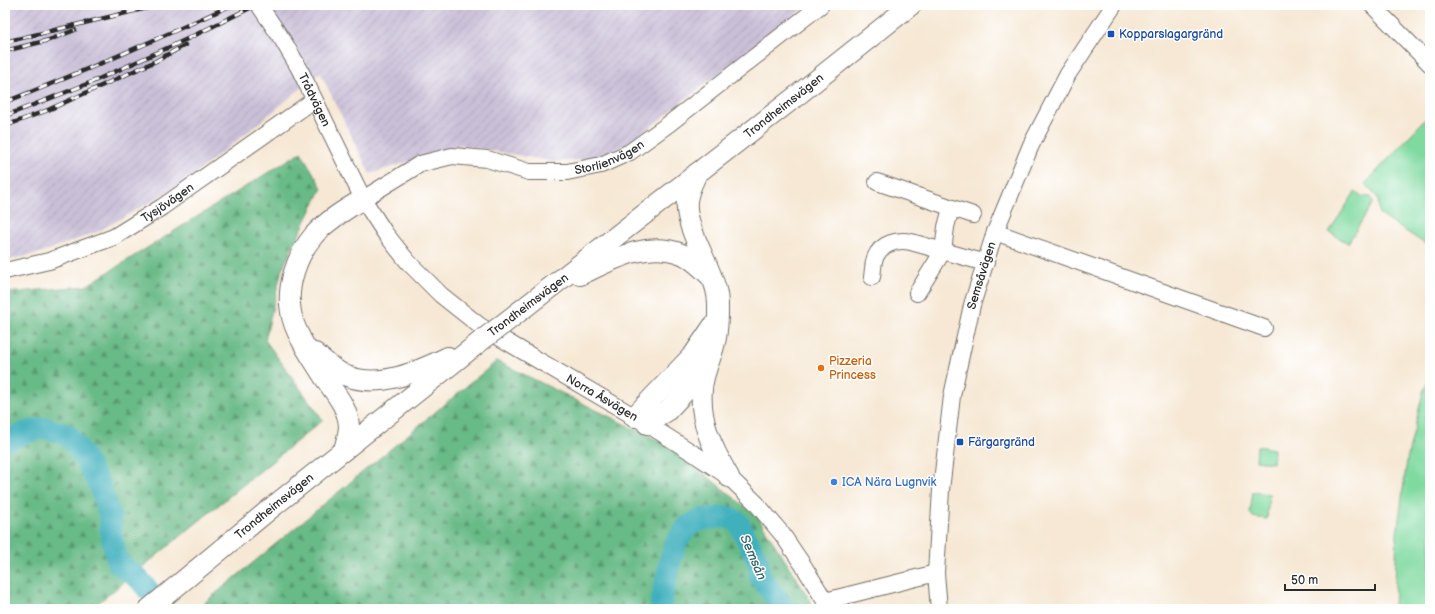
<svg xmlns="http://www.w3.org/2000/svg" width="1435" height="614" font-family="'Balsamiq Sans',sans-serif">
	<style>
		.industrial { fill: url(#industrial-furrows) }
		.railway { fill: #c9bfd7 }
		.forest { fill: url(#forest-firs); stroke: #4a7258 }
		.park { fill: #80daa0; stroke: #568266 }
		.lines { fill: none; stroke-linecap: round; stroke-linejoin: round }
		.river { stroke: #41b0bd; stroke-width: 22 }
		.minor-casing { stroke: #726d66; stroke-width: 18 }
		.major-casing { stroke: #726d66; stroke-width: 22 }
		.minor { stroke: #fff; stroke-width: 16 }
		.major { stroke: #fff; stroke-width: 20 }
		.rail-casing { stroke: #2b2b2b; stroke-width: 4.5 }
		.rail { stroke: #fff; stroke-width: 3; stroke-dasharray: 9; stroke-linecap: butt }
		.major-bridge-casing { stroke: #726d66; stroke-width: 22; stroke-linecap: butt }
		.major-bridge { stroke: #fff; stroke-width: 20 }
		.transit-dot { fill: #1a4fb4; stroke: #fff; stroke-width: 1.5 }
		.food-dot { fill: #e8710a; stroke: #fff; stroke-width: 1.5 }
		.shop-dot { fill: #3f7fe0; stroke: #fff; stroke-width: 1.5 }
		.labels { text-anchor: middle; stroke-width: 3; stroke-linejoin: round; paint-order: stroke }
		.transit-label { font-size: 12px; fill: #164399; stroke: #fff; text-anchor: start }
		.street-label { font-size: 12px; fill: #2b2b2b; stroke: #fff }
		.food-label { font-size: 12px; fill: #c56008; stroke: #fff; text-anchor: start }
		.shop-label { font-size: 12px; fill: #366cbe; stroke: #fff; text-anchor: start }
		.water-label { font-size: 13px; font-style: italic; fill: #346065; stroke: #fff }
	</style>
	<defs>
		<pattern id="industrial-furrows" width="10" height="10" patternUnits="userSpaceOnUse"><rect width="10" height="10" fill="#c9bfd7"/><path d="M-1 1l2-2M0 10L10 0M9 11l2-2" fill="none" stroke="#ada4b9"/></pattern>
		<pattern id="forest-firs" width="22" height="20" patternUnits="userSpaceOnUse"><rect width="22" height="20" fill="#68ba86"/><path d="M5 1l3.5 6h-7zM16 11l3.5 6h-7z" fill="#56976e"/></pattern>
	</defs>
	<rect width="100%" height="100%" fill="#fff"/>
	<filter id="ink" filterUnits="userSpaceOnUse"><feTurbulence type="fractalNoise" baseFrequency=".025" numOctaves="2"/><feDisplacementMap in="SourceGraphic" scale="8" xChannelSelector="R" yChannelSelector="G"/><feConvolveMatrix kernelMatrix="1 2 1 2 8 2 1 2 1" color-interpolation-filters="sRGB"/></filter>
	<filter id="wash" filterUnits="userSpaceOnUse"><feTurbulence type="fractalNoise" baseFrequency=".012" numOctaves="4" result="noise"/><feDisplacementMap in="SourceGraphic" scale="16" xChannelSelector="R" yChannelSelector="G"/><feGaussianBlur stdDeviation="0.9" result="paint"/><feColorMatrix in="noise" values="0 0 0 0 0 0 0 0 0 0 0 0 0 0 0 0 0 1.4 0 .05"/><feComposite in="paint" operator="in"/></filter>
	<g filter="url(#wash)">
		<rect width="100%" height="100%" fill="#f6e8d4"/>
		<!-- industrial -->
		<path class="industrial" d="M 5,5 L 807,5 L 628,144 L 591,159 L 554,162 L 461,145 L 370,174 L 320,72 L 276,109 L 181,185 L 97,232 L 43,252 L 5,261 Z"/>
		<!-- railway -->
		<g class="railway">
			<path d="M 123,5 L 193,5 L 117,25 L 51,48 L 5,60 L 5,33 Z"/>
			<path d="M 210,5 L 277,5 L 215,35 L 174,62 L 160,70 L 66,114 L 5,139 L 5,91 L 123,44 Z"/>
		</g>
		<!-- forest -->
		<g class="forest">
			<path d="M 301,152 L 322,188 L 282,269 L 265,340 L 323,420 L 91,609 L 5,609 L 5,293 L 86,286 Z"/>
			<path d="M 497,361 L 669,446 L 757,516 L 810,600 L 813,609 L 197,609 Z"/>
		</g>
		<!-- park -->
		<g class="park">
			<path d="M 1430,114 L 1430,247 L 1379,214 L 1378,198 L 1365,184 Z"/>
			<path d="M 1355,192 L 1361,196 L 1371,197 L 1373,203 L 1348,243 L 1329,232 Z"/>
			<path d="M 1430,377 L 1430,609 L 1394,609 L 1397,534 L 1407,460 L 1423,392 Z"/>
			<path d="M 1257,446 L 1274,449 L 1273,463 L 1256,461 Z"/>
			<path d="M 1253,492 L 1269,494 L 1267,519 L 1253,517 L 1250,513 Z"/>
		</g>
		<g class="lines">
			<!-- river -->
			<g class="river">
				<path d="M 5,441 L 30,431 L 46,428 L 68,435 L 82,454 L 99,485 L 110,515 L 111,534 L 118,563 L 139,579 L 149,591"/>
				<path d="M 660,609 L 670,561 L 677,541 L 688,526 L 703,519 L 728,517 L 738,522 L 758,561 L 760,577 L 784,609"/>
			</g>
		</g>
	</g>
	<g filter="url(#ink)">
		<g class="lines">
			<defs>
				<g id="minor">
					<path id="s1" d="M 259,5 L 282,39 L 299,68 L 363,199 L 385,233 L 408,262 L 441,295 L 480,326 L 647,424 L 696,455 L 729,477 L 756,503 L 782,534 L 803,565 L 825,601 L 828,609"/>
					<path d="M 1372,5 L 1430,64"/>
					<path d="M 877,182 L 973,215"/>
					<path id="s2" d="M 363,199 L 420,164 L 452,156 L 487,159 L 529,172 L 567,172 L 601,165 L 630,152 L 670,123 L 821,5"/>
					<path d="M 995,232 L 1264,328"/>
					<path id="s3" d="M 5,271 L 49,261 L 114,237 L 162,207 L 314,100"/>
					<path d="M 872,277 C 873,271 873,263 875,258 C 881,243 898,239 911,242 L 986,263"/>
					<path d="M 917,293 L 943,251 L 946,227 L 951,208"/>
					<path d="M 825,601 L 936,573"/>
					<path id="s4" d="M 939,609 L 936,573 L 941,490 L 952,396 L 972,305 L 995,232 L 1031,145 L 1068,74 L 1114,5"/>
				</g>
				<g id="major">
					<path d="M 697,173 C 693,182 688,191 687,201 C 684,228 712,266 717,294 C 719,305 718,331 715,342 C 712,357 703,372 702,389 C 699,422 713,449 729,477"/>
					<path d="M 580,275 C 612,260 646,240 682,254 C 693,259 702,268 711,277"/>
					<path id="s5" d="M 502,325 L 799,94 L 911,5"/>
					<path d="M 315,353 C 324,361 336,372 347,376 C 380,389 419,371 448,357"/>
					<path d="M 634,417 L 694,354 L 713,326"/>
					<path d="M 647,424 L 667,411 L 682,395 L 704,367"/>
					<path d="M 344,450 C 346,442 349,433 349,426 C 348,407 334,392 324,377 C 313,359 294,333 291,312 C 286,286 297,255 314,235 C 328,220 346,209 363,199"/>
					<path id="s6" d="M 149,609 L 270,509 L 482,340"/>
				</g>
			</defs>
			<!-- minor casing -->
			<use href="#minor" class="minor-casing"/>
			<!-- major casing -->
			<use href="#major" class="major-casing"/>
			<!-- minor -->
			<use href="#minor" class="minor"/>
			<!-- major -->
			<use href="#major" class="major"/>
			<defs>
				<g id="rail">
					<path d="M 5,42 L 159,5"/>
					<path d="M 5,51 L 49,40 L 75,30"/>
					<path d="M 5,102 C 82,73 157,39 232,5"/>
					<path d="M 5,116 L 92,82 L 185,40 L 256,5"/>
					<path d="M 5,126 L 48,110 L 156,61 L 185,45"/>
				</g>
			</defs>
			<!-- rail casing -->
			<use href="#rail" class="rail-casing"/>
			<!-- rail -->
			<use href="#rail" class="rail"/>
			<defs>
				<path id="major-bridge" d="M 482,340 L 502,325"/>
			</defs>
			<!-- major-bridge casing -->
			<use href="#major-bridge" class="major-bridge-casing"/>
			<!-- major-bridge -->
			<use href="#major-bridge" class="major-bridge"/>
		</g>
	</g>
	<!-- markers -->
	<g class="transit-dot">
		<rect x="1107" y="30" width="8" height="8" rx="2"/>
		<rect x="956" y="438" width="8" height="8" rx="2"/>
	</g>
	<circle class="food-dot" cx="821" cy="368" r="4"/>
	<circle class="shop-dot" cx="834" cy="482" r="4"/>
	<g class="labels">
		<!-- transit labels -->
		<g class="transit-label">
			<text x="1119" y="38">Kopparslagargränd</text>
			<text x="968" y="446">Färgargränd</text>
		</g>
		<!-- street labels -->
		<g class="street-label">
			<text dy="4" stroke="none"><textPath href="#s1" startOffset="110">Trådvägen</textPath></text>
			<text dy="4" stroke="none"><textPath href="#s5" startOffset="357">Trondheimsvägen</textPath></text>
			<text dy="4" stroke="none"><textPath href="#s2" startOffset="262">Storlienvägen</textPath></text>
			<text dy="4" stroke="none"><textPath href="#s3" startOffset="178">Tysjövägen</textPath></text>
			<text dy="4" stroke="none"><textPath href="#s4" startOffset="338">Semsåvägen</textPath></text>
			<text transform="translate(528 305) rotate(-37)" y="4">Trondheimsvägen</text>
			<text dy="4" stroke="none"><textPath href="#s1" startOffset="536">Norra Åsvägen</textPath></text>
			<text dy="4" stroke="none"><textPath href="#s6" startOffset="162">Trondheimsvägen</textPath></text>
		</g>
		<!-- food labels -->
		<g class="food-label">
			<text x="829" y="365">Pizzeria<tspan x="829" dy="14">Princess</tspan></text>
		</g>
		<!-- shop labels -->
		<g class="shop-label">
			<text x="842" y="486">ICA Nära Lugnvik</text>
		</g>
		<!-- water labels -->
		<g class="water-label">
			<text transform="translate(754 557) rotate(67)" y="5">Semsån</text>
		</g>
	</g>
	<!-- margin -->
	<rect width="1435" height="614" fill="none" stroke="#fff" stroke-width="20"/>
	<!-- scale -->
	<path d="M1285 584v6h90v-6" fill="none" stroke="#2b2b2b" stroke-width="2"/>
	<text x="1291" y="584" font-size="12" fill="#2b2b2b" stroke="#ffffff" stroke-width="3" paint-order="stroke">50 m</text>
</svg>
